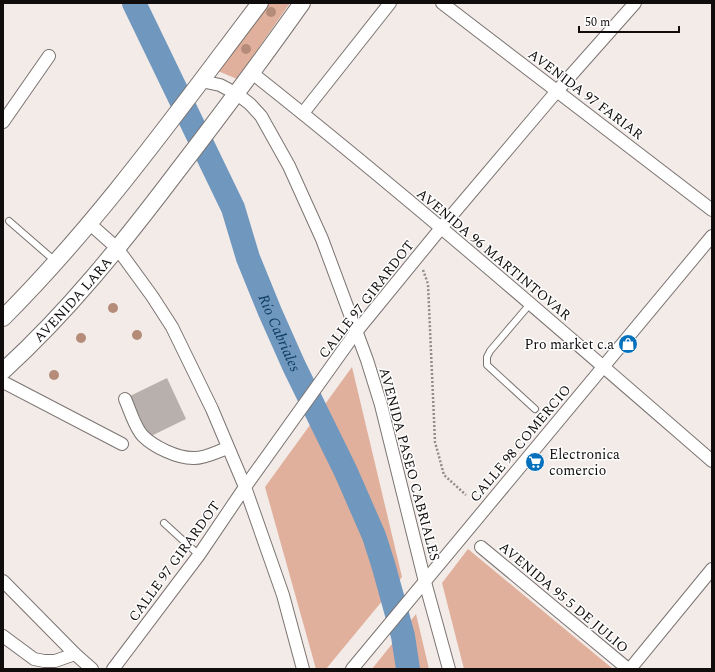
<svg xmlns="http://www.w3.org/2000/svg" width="715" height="672" font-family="Spectral,serif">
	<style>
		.green { fill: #e0b09c }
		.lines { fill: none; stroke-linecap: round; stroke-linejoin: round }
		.river { stroke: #7097be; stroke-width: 24 }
		.building { fill: #b7b0ad }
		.service-casing { stroke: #7b7471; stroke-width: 8 }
		.minor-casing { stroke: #7b7471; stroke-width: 14 }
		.tertiary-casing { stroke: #7b7471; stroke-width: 18 }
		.path { stroke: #918b89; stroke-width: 2.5; stroke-dasharray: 2 2; stroke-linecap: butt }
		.service { stroke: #fff; stroke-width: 6 }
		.minor { stroke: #fff; stroke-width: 12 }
		.tertiary { stroke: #fff; stroke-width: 16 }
		.tree { fill: #b58c79 }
		.labels { text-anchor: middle; stroke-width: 3; stroke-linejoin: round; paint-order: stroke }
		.street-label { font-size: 14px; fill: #100d0c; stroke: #fff }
		.poi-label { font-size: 14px; fill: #100d0c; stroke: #fff; text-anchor: end }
		.water-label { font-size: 15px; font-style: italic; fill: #0e3c62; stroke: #fff }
	</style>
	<rect width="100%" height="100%" fill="#f3ebe8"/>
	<!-- green -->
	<g class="green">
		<path d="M 268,3 L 290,3 L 237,79 L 218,71 Z"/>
		<path d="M 352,367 L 402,577 L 326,669 L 316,669 L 265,487 Z"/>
		<path d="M 468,549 L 613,669 L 464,669 L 442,583 Z"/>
		<path d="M 416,614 L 429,669 L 372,669 Z"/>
	</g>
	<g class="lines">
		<!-- river -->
		<path class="river" id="s1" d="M 134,3 L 233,208 L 248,258 L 270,312 L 294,366 L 346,472 L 374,536 L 383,564 L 403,636 L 408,669"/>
	</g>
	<!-- building -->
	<path class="building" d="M 167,378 L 186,419 L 149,437 L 130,396 Z"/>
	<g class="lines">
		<defs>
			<g id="service">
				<path d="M 9,221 L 55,261"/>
				<path d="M 530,304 L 490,351 L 487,357 L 487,365 L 535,409"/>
				<path d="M 164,523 L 199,555"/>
			</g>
			<g id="minor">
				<path d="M 442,3 L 712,210"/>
				<path d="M 252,73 C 410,198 561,330 712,461"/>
				<path d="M 201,81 L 220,85 L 237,94 L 250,104 L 261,116 L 289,166 L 322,239 L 367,360 L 381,405 L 425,582 L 449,669"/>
				<path d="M 303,113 L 390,3"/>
				<path d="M 3,122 L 49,56"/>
				<path d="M 90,224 L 117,248 L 152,296 L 172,327 L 212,409 L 245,487 L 283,595 L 303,669"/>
				<path d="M 3,382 L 122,444"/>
				<path d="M 125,399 C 130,410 135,428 143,436 C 154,447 177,458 193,458 C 204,459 218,451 228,448"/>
				<path d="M 481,547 L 628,669"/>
				<path d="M 3,581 L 75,654 L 92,669"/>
				<path d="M 3,636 L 34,659 L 44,661 L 55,661 L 75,654"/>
				<path d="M 113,669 L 199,555 L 245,487 L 356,332 L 441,228 L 557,91 L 635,3"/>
				<path d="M 352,669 L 712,236"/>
				<path d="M 630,669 L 712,569"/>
			</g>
			<g id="tertiary">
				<path d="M 3,318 C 99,222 178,111 260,3"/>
				<path id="s2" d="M 3,371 C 68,312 123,243 176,173 C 219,117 261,61 302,3"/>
			</g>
		</defs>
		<!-- service casing -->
		<use href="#service" class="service-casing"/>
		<!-- minor casing -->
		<use href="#minor" class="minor-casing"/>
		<!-- tertiary casing -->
		<use href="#tertiary" class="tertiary-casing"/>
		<!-- path -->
		<path class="path" d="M 423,270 L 428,284 L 435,442 L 444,475 L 466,495"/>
		<!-- service -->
		<use href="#service" class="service"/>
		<!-- minor -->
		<use href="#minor" class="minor"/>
		<!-- tertiary -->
		<use href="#tertiary" class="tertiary"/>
	</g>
	<!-- trees -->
	<g class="tree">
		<circle cx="271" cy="12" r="5"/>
		<circle cx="246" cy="49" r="5"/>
		<circle cx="113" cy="308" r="5"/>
		<circle cx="137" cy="335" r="5"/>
		<circle cx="81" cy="338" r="5"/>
		<circle cx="54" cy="375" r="5"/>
	</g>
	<!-- icons -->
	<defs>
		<symbol id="shop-disc" viewBox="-11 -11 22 22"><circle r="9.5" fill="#0570bb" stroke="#fff"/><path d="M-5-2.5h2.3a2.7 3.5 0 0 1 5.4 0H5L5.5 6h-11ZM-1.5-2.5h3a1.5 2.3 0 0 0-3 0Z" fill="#fff"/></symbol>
		<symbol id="supermarket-disc" viewBox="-11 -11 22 22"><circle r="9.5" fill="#0570bb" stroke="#fff"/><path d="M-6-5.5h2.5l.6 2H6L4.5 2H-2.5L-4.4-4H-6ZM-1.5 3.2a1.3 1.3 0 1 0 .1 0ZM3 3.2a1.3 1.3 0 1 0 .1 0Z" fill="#fff"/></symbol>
	</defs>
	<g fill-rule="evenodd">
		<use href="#shop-disc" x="617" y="333" width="22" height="22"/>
		<use href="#supermarket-disc" x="524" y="451" width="22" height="22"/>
	</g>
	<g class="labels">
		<!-- street labels -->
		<g class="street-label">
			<text transform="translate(586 94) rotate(37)" y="5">AVENIDA 97 FARIAR</text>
			<text transform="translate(494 254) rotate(40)" y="5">AVENIDA 96 MARTINTOVAR</text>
			<text dy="5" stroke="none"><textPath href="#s2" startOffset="100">AVENIDA LARA</textPath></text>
			<text transform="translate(366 299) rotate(-52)" y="5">CALLE 97 GIRARDOT</text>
			<text transform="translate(520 443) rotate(-50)" y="5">CALLE 98 COMERCIO</text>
			<text transform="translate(410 464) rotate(75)" y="5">AVENIDA PASEO CABRIALES</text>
			<text transform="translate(174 561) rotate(-54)" y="5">CALLE 97 GIRARDOT</text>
			<text transform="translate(564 597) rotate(40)" y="5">AVENIDA 95 5 DE JULIO</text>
		</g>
		<!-- poi labels -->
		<g class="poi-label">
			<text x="614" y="349">Pro market c.a</text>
			<text x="549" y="459" text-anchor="start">Electronica<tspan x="549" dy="16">comercio</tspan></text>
		</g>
		<!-- water labels -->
		<g class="water-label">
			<text dy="5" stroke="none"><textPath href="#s1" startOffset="361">Río Cabriales</textPath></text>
		</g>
	</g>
	<!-- border -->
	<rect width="715" height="672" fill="none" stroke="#100d0c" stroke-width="8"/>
	<!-- scale -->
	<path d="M579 26v6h100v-6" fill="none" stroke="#100d0c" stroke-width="2"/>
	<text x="585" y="26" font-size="12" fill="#100d0c" stroke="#ffffff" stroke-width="3" paint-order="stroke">50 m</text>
</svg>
